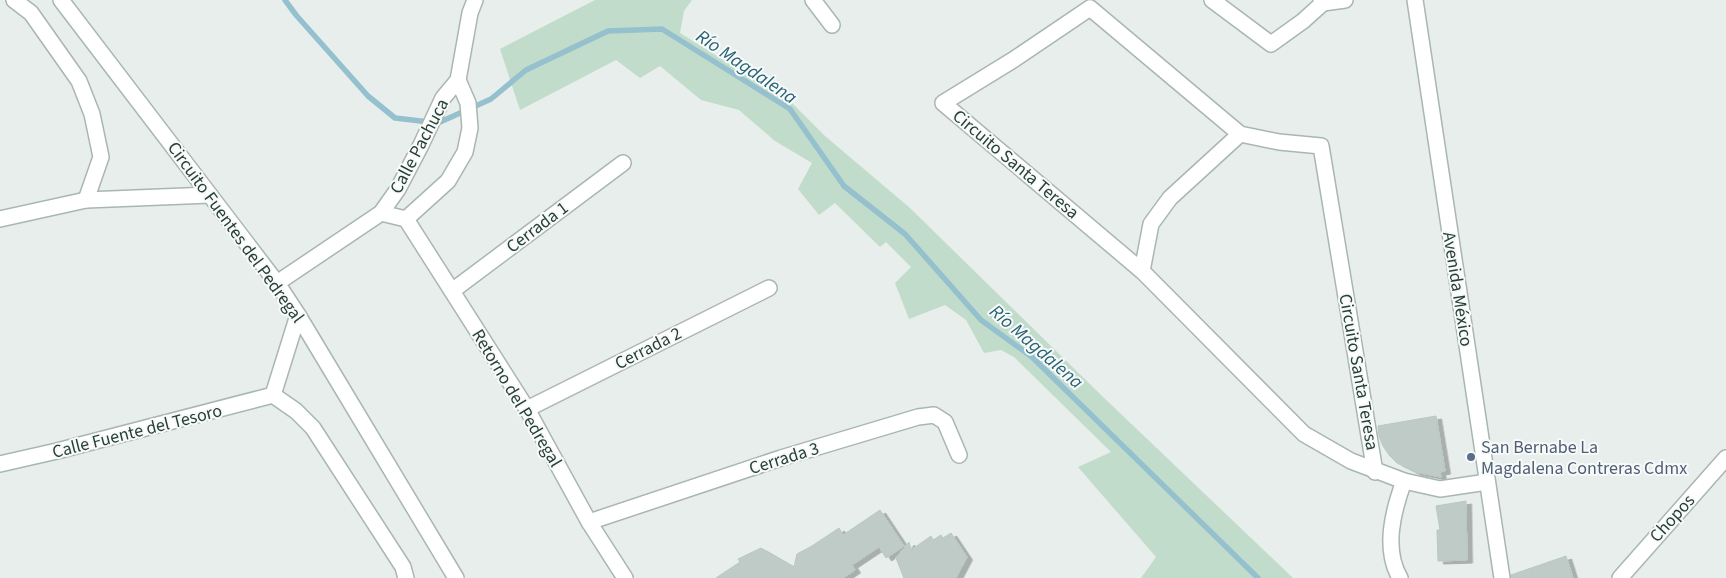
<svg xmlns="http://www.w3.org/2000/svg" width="1726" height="578" font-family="'Source Sans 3',sans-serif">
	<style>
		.green { fill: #c2dccb }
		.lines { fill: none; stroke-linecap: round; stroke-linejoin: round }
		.stream { stroke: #95c0cd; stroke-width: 5.5 }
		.building { fill: #bfcbc7; stroke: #b9c7c2; filter: url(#shadow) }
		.pedestrian-casing { stroke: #aab6b2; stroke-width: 18 }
		.minor-casing { stroke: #aab6b2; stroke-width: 18 }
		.tertiary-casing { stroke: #aab6b2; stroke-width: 18 }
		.pedestrian { stroke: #fff; stroke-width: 15 }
		.minor { stroke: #fff; stroke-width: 15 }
		.tertiary { stroke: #fff; stroke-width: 15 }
		.service-dot { fill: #5c6f8a; stroke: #f7faf9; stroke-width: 2 }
		.labels { text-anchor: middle; stroke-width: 4; stroke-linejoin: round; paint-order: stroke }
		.street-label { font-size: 18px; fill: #273f3a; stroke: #f7faf9 }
		.service-label { font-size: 18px; fill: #4e5e75; stroke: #f7faf9; text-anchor: start }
		.water-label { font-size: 19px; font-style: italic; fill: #266275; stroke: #f7faf9 }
	</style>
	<defs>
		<filter id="shadow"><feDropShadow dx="5.5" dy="3" stdDeviation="0" flood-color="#0004"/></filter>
	</defs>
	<rect width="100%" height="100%" fill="#e7eeeb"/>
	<!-- green -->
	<path class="green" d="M 595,0 L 692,0 L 684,11 L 680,33 L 792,103 L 825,136 L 910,208 L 1101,395 L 1293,578 L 1141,578 L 1156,557 L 1078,467 L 1111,452 L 1014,357 L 1001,350 L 984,353 L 966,320 L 945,305 L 909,319 L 895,283 L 911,267 L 886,242 L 880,247 L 835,203 L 819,215 L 798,189 L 812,163 L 775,141 L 739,110 L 701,100 L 660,66 L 640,78 L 616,60 L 520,110 L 500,49 Z"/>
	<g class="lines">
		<!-- stream -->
		<path class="stream" d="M 285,0 L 296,15 L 368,96 L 395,118 L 438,123 L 491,99 L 526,70 L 608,31 L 662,29 L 790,109 L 844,186 L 905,234 L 981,320 L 1032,357 L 1258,578"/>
	</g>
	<!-- building -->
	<g class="building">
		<path d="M 1436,416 L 1445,471 L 1440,472 L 1441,477 L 1415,472 L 1397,463 L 1389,455 L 1383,446 L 1379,436 L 1378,426 Z"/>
		<path d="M 1466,501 L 1467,560 L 1438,561 L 1437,530 L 1440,530 L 1436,506 Z"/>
		<path d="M 880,510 L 904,546 L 886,558 L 879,547 L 852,565 L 855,570 L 843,578 L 716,578 L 740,562 L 738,559 L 761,548 L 794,567 L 797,554 L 812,546 L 839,528 L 843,535 Z"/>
		<path d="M 951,533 L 967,557 L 956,578 L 904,578 L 896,558 L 909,542 L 911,550 L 931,536 L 933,540 L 941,535 L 943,538 Z"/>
		<path d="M 1566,556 L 1573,578 L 1511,578 L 1511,575 Z"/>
	</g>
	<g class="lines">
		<defs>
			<path id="pedestrian" d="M 1323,3 L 1345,0"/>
			<g id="minor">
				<path d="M 14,0 L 31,13 L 79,81 L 92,114 L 101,157 L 86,200"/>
				<path d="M 813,0 L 832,25"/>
				<path d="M 1212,0 L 1271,44 L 1303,21 L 1323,3 L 1321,0"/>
				<path d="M 381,213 L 406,219 L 448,181 L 465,152 L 470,128 L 468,103 L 458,80"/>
				<path d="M 0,219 L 86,200 L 210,195"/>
				<path d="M 406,219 L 527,409 L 589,522 L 625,578"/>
				<path d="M 1142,271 L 1151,224 L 1170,198 L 1240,134"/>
				<path d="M 277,283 L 381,213 L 398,189 L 421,145 L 443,98 L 458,80 L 470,13 L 475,0"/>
				<path d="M 452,291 L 623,163"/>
				<path d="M 273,395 L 298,315"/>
				<path d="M 527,409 L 769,288"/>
				<path d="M 0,464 L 57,451 L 273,395 L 296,411 L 313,428 L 403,567 L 406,578"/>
				<path d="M 1375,472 L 1321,146 L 1279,142 L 1240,134 L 1090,8 L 1013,60 L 943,103 L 1142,271 L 1304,434 L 1351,461 L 1404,481 L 1440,489 L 1487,482"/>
				<path d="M 589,522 L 781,458 L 918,417 L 934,415 L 945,422 L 959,455"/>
				<path d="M 1400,578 C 1383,549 1393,511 1404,481"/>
				<path d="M 1620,578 L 1726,458"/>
			</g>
			<g id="tertiary">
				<path d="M 61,0 L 277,283 L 298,315 L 456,578"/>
				<path d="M 1415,0 L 1502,578"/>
			</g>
		</defs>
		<!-- pedestrian casing -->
		<use href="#pedestrian" class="pedestrian-casing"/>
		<!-- minor casing -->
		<use href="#minor" class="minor-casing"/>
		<!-- tertiary casing -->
		<use href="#tertiary" class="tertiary-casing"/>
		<!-- pedestrian -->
		<use href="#pedestrian" class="pedestrian"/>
		<!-- minor -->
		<use href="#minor" class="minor"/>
		<!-- tertiary -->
		<use href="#tertiary" class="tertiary"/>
	</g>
	<!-- markers -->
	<circle class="service-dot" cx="1471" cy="457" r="5"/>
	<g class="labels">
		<!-- street labels -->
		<g class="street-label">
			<text transform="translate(419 146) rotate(-62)" y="6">Calle Pachuca</text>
			<text transform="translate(1016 164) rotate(40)" y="6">Circuito Santa Teresa</text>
			<text transform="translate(537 227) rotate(-37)" y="6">Cerrada 1</text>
			<text transform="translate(236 232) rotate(54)" y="6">Circuito Fuentes del Pedregal</text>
			<text transform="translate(1458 289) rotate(81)" y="6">Avenida México</text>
			<text transform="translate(648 348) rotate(-27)" y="6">Cerrada 2</text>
			<text transform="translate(1359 372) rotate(80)" y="6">Circuito Santa Teresa</text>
			<text transform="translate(517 398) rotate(59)" y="6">Retorno del Pedregal</text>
			<text transform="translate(137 431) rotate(-14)" y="6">Calle Fuente del Tesoro</text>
			<text transform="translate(784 458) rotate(-17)" y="6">Cerrada 3</text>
			<text transform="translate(1672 518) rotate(-48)" y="6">Chopos</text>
		</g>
		<!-- service labels -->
		<g class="service-label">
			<text x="1481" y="453">San Bernabe La<tspan x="1481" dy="21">Magdalena Contreras Cdmx</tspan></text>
		</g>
		<!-- water labels -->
		<g class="water-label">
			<text transform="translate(747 66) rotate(34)" y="7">Río Magdalena</text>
			<text transform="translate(1037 346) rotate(41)" y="7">Río Magdalena</text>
		</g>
	</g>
</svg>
